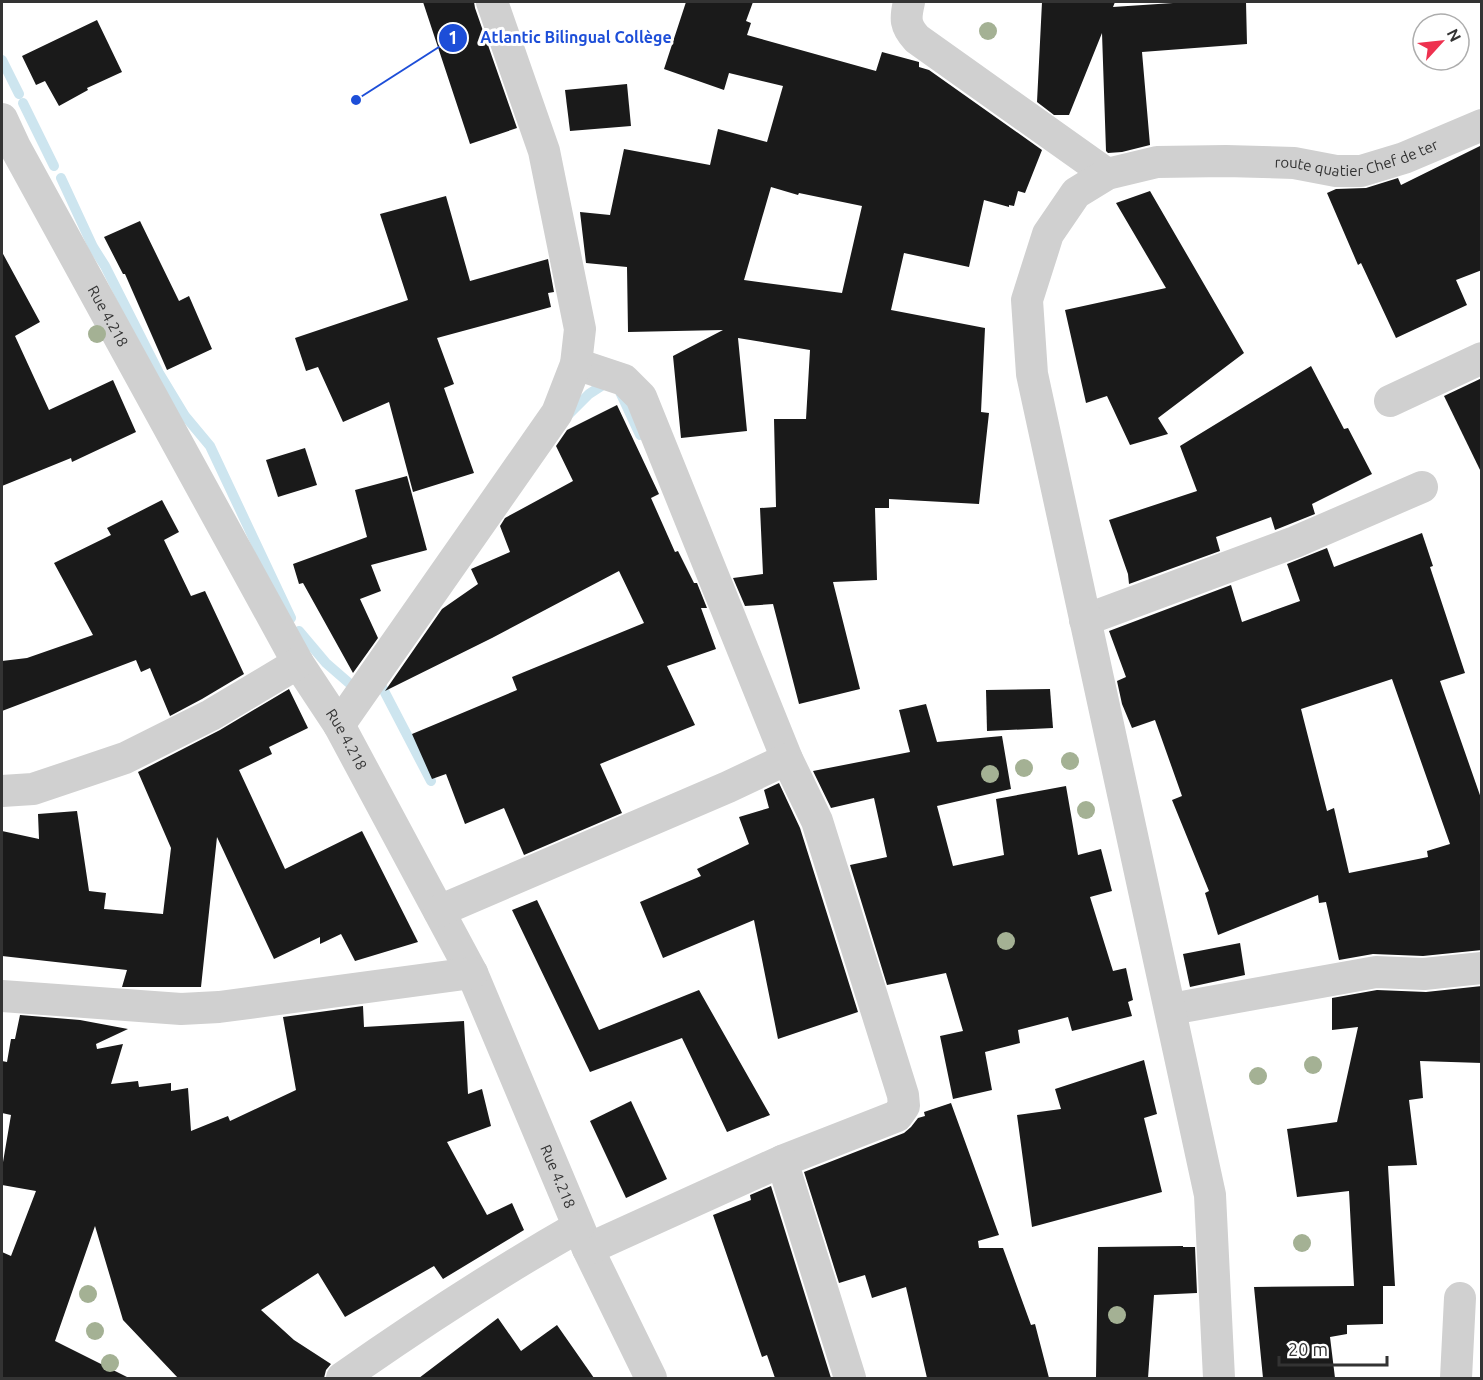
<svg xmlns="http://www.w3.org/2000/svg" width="1483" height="1380" font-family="Ubuntu,sans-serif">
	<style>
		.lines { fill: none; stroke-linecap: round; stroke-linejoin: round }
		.stream { stroke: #cde5ef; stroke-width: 10 }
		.building { fill: #1a1a1a; fill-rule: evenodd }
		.street { stroke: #d0d0d0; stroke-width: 32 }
		.tree { fill: #a4b194 }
		.labels { text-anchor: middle; stroke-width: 6; stroke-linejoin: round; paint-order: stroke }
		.street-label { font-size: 15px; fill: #333; stroke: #fff }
		.leader { fill: none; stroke: #1d4ed8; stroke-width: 2 }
		.callout-dot { fill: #1d4ed8; stroke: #fff; stroke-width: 2 }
		.mark-label { font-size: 18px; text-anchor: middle; font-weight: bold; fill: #fff }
		.callout-label { font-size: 16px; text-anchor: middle; font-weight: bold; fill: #1d4ed8; stroke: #fff; stroke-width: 6; stroke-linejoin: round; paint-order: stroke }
	</style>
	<rect width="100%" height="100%" fill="#fff"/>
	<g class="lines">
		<!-- stream -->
		<g class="stream">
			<path d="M 2,60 L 19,94"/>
			<path d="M 23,103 L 54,166"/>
			<path d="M 61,178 L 93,247 L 105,266 L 159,373 L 185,416 L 210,446 L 291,618"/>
			<path d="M 620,392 L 640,435"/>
			<path d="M 568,415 L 589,394 L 609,381"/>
			<path d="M 299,631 L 326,663 L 349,683"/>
			<path d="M 381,685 L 431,781"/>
		</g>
	</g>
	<!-- building -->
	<g class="building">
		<path d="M 423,2 L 474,2 L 475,8 L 517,128 L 470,144 Z"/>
		<path d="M 686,2 L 753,2 L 746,21 L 751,23 L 747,35 L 876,71 L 882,52 L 919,62 L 919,67 L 929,70 L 1042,150 L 1025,193 L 1018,191 L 1014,206 L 1009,205 L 1009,207 L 984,200 L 969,267 L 904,253 L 891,310 L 985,328 L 981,412 L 989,413 L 979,504 L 889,499 L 889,508 L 875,508 L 877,580 L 833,582 L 860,689 L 799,704 L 773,604 L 745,606 L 733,578 L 763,574 L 760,508 L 776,507 L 774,419 L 806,419 L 810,350 L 738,338 L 747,431 L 681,438 L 673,356 L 723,330 L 628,332 L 627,267 L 586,263 L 580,212 L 610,215 L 624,149 L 710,165 L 718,129 L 767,142 L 783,86 L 729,73 L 724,90 L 664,69 ZM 771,187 L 798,195 L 799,193 L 862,206 L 842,293 L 744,280 Z"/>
		<path d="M 1042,2 L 1115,2 L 1113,7 L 1188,2 L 1246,2 L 1247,44 L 1142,52 L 1150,145 L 1122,152 L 1108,153 L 1106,151 L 1102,33 L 1069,115 L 1054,115 L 1037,102 Z"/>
		<path d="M 97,20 L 122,72 L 87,88 L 88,90 L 59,106 L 45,81 L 36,85 L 22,56 Z"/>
		<path d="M 627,84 L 631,126 L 570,131 L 565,90 Z"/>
		<path d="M 1482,145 L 1482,270 L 1456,280 L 1467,305 L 1396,338 L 1361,263 L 1358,265 L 1327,193 L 1336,189 L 1366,188 L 1398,178 L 1401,185 Z"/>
		<path d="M 1150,191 L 1244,353 L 1158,418 L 1168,434 L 1130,445 L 1107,396 L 1086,403 L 1065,310 L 1166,288 L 1116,203 Z"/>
		<path d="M 446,196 L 470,281 L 548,259 L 554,292 L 548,293 L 551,307 L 437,338 L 454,384 L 444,388 L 474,473 L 413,492 L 389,402 L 343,422 L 318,367 L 306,371 L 295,338 L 408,300 L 380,214 Z"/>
		<path d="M 140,221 L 179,301 L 189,296 L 212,349 L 167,370 L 125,274 L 123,274 L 104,237 Z"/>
		<path d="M 2,252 L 40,322 L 15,336 L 49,410 L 113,380 L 136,432 L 72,462 L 71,458 L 2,486 Z"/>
		<path d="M 1311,366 L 1344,429 L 1348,428 L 1372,474 L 1312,504 L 1315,514 L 1275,530 L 1271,517 L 1216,537 L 1220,551 L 1129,584 L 1128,574 L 1109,520 L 1197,491 L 1180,446 Z"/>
		<path d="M 1482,378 L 1482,474 L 1444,396 Z"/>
		<path d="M 617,405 L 659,494 L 651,498 L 675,552 L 678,551 L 694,583 L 697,583 L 707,608 L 701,608 L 716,649 L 667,666 L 695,725 L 600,764 L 622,813 L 524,855 L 504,808 L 465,824 L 446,774 L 432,779 L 412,734 L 517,690 L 512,677 L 644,623 L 619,571 L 492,638 L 385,691 L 442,609 L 478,584 L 471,569 L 510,552 L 500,526 L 505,518 L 573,481 L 556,446 L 567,430 Z"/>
		<path d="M 305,448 L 317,485 L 278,497 L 266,460 Z"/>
		<path d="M 407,476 L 427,550 L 371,565 L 381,591 L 360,599 L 378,638 L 353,673 L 303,583 L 299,584 L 293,564 L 367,537 L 355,490 Z"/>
		<path d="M 162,500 L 179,532 L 164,540 L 191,596 L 205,591 L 244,674 L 202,699 L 170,716 L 150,668 L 141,672 L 136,660 L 2,711 L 2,661 L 27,658 L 93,635 L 54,563 L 111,535 L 107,528 Z"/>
		<path d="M 1422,533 L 1433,566 L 1430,567 L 1465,673 L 1440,681 L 1482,801 L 1482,950 L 1423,956 L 1373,954 L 1339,960 L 1326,902 L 1319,903 L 1318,895 L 1218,935 L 1205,893 L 1209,891 L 1172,800 L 1182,796 L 1155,720 L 1132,728 L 1122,704 L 1117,681 L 1126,677 L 1109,631 L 1231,585 L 1242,622 L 1300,601 L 1287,564 L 1327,548 L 1334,567 ZM 1392,679 L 1450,844 L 1427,851 L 1428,857 L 1349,873 L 1334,808 L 1327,811 L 1301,709 Z"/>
		<path d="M 289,689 L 308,728 L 269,747 L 272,754 L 239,770 L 285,869 L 362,831 L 418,942 L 355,961 L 341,934 L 320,944 L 320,937 L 274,959 L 217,837 L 201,987 L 122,987 L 127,970 L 2,956 L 2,831 L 39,839 L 38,814 L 77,811 L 89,891 L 106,893 L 104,909 L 163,914 L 171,848 L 138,772 L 220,730 Z"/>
		<path d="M 1050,689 L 1053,728 L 987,731 L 986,690 Z"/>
		<path d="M 926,704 L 937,742 L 1002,736 L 1011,789 L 937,806 L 953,866 L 1004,855 L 996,799 L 1066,786 L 1078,855 L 1101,849 L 1112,891 L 1090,897 L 1113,971 L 1126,968 L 1133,1000 L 1128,1002 L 1132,1016 L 1072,1031 L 1068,1017 L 1018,1030 L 1020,1043 L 985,1052 L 992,1090 L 953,1099 L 940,1036 L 963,1031 L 946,973 L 887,985 L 850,865 L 887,857 L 874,798 L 831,808 L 813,771 L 910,752 L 899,710 Z"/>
		<path d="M 779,783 L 800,828 L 858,1012 L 778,1039 L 754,920 L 663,958 L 640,902 L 701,876 L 697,869 L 749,844 L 739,817 L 769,808 L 764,790 Z"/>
		<path d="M 537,900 L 599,1030 L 699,990 L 770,1115 L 727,1132 L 682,1038 L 590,1072 L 512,910 Z"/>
		<path d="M 1240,943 L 1245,975 L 1190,987 L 1183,954 Z"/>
		<path d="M 1482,986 L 1482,1063 L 1420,1061 L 1423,1098 L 1409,1100 L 1417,1165 L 1388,1166 L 1395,1286 L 1383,1286 L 1383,1324 L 1347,1325 L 1347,1334 L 1330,1337 L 1335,1378 L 1263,1378 L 1254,1287 L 1354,1286 L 1349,1191 L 1297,1197 L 1287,1129 L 1337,1122 L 1358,1027 L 1332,1030 L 1332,998 L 1377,990 L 1426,992 Z"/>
		<path d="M 363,1006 L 364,1027 L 464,1021 L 468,1094 L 482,1089 L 491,1126 L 447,1142 L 487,1215 L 512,1203 L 524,1230 L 443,1279 L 434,1266 L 345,1317 L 318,1273 L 261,1310 L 294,1340 L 331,1364 L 326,1370 L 324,1378 L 178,1378 L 123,1320 L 95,1226 L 55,1341 L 129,1378 L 2,1378 L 2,1252 L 11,1256 L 36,1191 L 2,1185 L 2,1168 L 11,1115 L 2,1113 L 2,1061 L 7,1062 L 11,1039 L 15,1039 L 20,1015 L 80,1020 L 128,1029 L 96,1044 L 97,1049 L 123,1044 L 111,1084 L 138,1081 L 139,1087 L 171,1083 L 171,1091 L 188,1088 L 191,1131 L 228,1116 L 230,1121 L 296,1090 L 283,1017 Z"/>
		<path d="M 1144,1060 L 1157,1114 L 1144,1118 L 1162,1192 L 1032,1227 L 1017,1115 L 1061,1109 L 1055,1089 Z"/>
		<path d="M 631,1101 L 667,1179 L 626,1198 L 590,1121 Z"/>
		<path d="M 951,1103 L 999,1235 L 978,1241 L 979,1248 L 1003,1248 L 1031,1325 L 1035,1324 L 1049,1378 L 927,1378 L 906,1287 L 872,1298 L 865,1275 L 839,1283 L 804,1172 L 904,1133 L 911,1127 L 918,1118 L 925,1116 L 924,1112 Z"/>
		<path d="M 771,1186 L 831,1378 L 775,1378 L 767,1355 L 762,1357 L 713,1215 L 751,1200 L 750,1195 Z"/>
		<path d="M 1183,1246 L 1183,1247 L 1195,1247 L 1197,1293 L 1154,1295 L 1148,1378 L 1096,1378 L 1098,1247 Z"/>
		<path d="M 498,1318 L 521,1351 L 557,1325 L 594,1378 L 419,1378 Z"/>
	</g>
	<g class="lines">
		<!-- street -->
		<g class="street">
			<path d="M 909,2 C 905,19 905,26 917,39 L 1107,174"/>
			<path id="s1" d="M 2,119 L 15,147 L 298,663 L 339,725 L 472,973 L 588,1249 L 651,1378"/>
			<path d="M 576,364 L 624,380 L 641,397 L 787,759 L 817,821 L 903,1095 L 904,1106 L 897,1116 L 782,1161 L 588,1249"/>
			<path d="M 1390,401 L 1482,358"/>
			<path d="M 1085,620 L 1295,542 L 1422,487"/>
			<path d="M 339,725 L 557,413 L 576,364 L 580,329 L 544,151 L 492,2"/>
			<path d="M 2,791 L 33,789 L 125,758 L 211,715 L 298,663"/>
			<path d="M 439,911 L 728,787 L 787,759"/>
			<path d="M 2,996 L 181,1009 L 219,1007 L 472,973"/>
			<path d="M 1171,1009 L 1376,972 L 1424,974 L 1482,968"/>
			<path d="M 782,1161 L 850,1378"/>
			<path d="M 342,1378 C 419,1324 497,1273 578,1227"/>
			<path id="s2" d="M 1219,1378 L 1210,1195 L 1032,374 L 1027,300 L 1048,234 L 1076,193 L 1107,174 L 1157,162 L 1226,161 L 1294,163 L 1336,171 L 1361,171 L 1404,158 L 1482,125"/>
			<path d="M 1456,1378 L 1460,1298"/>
		</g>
	</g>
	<!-- trees -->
	<g class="tree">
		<circle cx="988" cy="31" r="9"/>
		<circle cx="97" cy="334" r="9"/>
		<circle cx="1070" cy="761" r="9"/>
		<circle cx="1024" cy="768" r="9"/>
		<circle cx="990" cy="774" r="9"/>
		<circle cx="1086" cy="810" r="9"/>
		<circle cx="1006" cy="941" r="9"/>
		<circle cx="1313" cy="1065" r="9"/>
		<circle cx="1258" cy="1076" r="9"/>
		<circle cx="1302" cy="1243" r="9"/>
		<circle cx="88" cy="1294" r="9"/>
		<circle cx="1117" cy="1315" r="9"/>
		<circle cx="95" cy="1331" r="9"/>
		<circle cx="110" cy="1363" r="9"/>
	</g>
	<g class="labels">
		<!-- street labels -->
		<g class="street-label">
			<text dy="5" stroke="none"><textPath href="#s2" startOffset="1506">route quatier Chef de ter</textPath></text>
			<text dy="5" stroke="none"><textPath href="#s1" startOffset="224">Rue 4.218</textPath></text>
			<text dy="5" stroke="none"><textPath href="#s1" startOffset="710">Rue 4.218</textPath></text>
			<text dy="5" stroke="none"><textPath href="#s1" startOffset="1196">Rue 4.218</textPath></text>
		</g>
	</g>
	<!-- callouts -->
	<path class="leader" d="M356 100L453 38"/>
	<g class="callout-dot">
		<circle cx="356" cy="100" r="6"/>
		<circle cx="453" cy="38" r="15"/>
	</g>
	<g class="mark-label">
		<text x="453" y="44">1</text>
	</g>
	<g class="callout-label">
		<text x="576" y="43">Atlantic Bilingual Collège</text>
	</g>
	<!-- border -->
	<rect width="1483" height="1380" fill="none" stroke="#333333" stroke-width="6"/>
	<!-- north arrow -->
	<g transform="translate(1441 42) rotate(63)"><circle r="28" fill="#ffffff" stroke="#adadad" stroke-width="1.5"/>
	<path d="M0-4.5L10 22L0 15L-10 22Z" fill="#ee314f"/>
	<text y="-9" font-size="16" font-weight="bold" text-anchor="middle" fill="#333333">N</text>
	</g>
	<!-- scale -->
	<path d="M1279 1356v9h108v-9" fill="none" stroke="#333333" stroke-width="3"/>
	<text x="1288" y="1356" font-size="18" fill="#333333" stroke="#ffffff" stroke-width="4.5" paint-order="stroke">20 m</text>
</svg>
